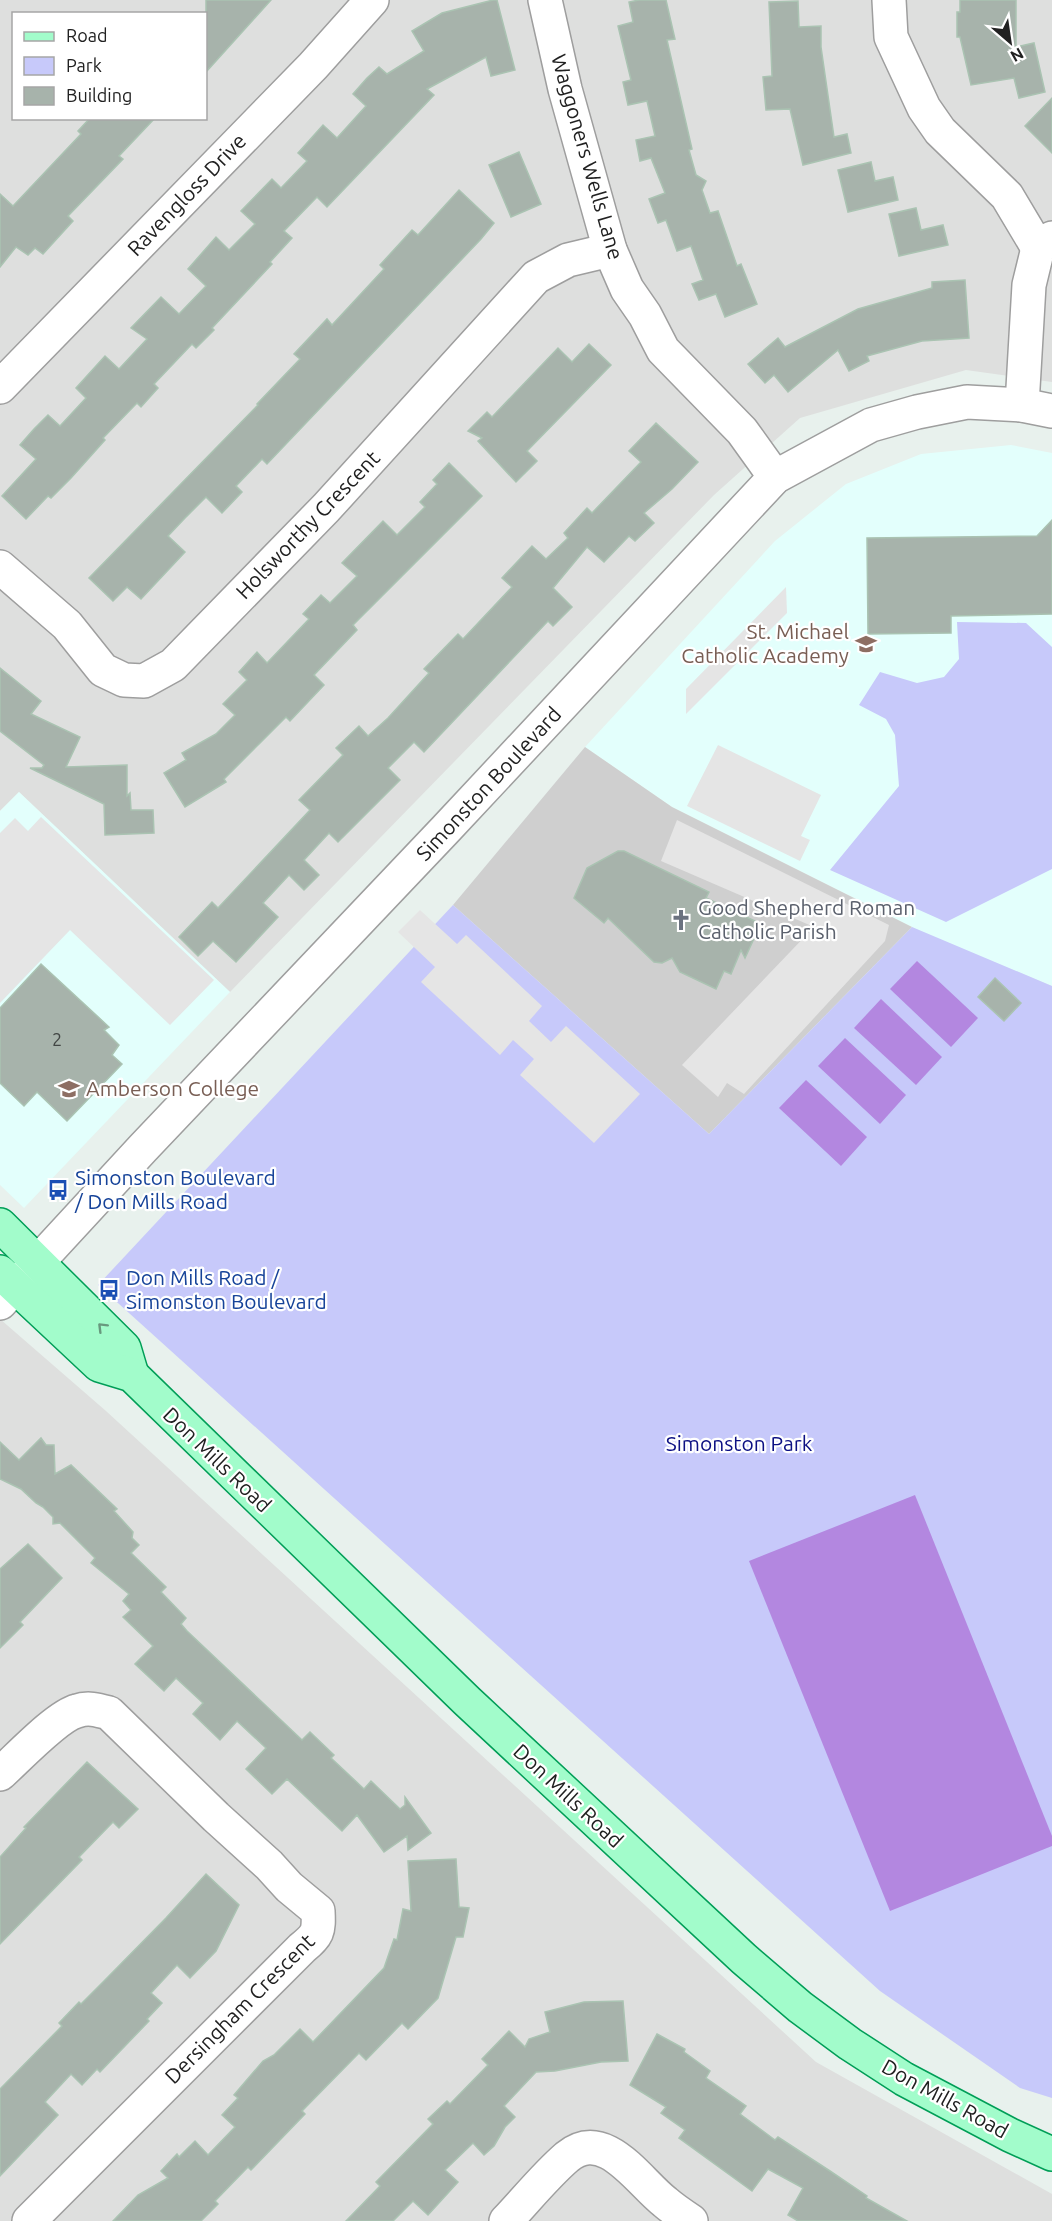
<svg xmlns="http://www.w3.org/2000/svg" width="1052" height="2221" font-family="Ubuntu,sans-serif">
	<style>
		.residential { fill: #dedfde; fill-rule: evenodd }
		.education { fill: #e3fffc }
		.religious { fill: #cfcfcf }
		.park { fill: #c7c9fa }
		.pitch { fill: #b387e0 }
		.parking { fill: #e5e5e5 }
		.building { fill: #a7b3ab; stroke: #aac3b2; stroke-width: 1.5 }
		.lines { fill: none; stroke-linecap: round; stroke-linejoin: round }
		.minor-casing { stroke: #9e9e9e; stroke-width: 36 }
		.major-casing { stroke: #009e57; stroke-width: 36 }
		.minor { stroke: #fff; stroke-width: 33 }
		.major { stroke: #a2fccb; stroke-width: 33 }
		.oneway { stroke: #68997e }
		.labels { text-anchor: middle; stroke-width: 4.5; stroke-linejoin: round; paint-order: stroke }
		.number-label { font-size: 18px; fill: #424644 }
		.street-label { font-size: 21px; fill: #212121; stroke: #fff }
		.education-label { font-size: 21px; fill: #785e54; stroke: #fff; text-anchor: end }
		.worship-label { font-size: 21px; fill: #5b616d; stroke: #fff; text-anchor: start }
		.transit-label { font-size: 21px; fill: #164399; stroke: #fff; text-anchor: start }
		.park-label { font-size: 21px; fill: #0c1083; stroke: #fff }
	</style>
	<rect width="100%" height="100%" fill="#e8f1ed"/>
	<!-- residential -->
	<g class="residential">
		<path d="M 0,0 L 1052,0 L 1052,382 L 966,370 L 800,418 L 714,495 L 230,992 L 19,792 L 0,811 ZM 14,14 L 206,14 L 206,118 L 14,118 Z"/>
		<path d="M 0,1319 L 106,1411 L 816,2062 L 1052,2194 L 1052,2221 L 0,2221 Z"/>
	</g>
	<!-- education -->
	<g class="education">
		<path d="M 1011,445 L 1052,453 L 1052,986 L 930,936 L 672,807 L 585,747 L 775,541 L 846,484 L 921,454 Z"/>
		<path d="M 19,792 L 230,992 L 24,1208 L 0,1185 L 0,811 Z"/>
	</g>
	<!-- religious -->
	<path class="religious" d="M 585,747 L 672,807 L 912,927 L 709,1134 L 453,905 Z"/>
	<!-- park -->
	<g class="park">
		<path d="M 957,622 L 1026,623 L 1052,647 L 1052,869 L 946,922 L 830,870 L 899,786 L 895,735 L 886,719 L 859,705 L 880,672 L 917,683 L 944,677 L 959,659 Z"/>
		<path d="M 453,905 L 709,1134 L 912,927 L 1052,986 L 1052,2098 L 1020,2088 L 880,1991 L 98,1285 Z"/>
	</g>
	<!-- pitch -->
	<g class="pitch">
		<path d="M 917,961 L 978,1018 L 951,1047 L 890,989 Z"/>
		<path d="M 881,999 L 942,1057 L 916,1085 L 854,1028 Z"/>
		<path d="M 845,1038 L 906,1095 L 880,1124 L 818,1066 Z"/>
		<path d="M 806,1080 L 867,1137 L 841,1166 L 779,1108 Z"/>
		<path d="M 915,1495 L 1052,1836 L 1052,1846 L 890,1911 L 749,1561 Z"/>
	</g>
	<!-- parking -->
	<g class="parking">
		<path d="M 786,587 L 787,613 L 686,714 L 686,689 Z"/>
		<path d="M 718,745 L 821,795 L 801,836 L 810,840 L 800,861 L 687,806 Z"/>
		<path d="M 41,817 L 214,980 L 170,1025 L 70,930 L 0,1003 L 0,833 L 15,818 L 28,831 Z"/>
		<path d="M 677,820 L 889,925 L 885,941 L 744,1094 L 727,1083 L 718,1097 L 682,1065 L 814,927 L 661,861 Z"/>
		<path d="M 420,910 L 457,944 L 466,935 L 542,1006 L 529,1021 L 551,1042 L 566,1026 L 640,1094 L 594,1143 L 520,1075 L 534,1059 L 513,1040 L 500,1055 L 421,982 L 435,967 L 398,932 Z"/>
	</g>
	<!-- building -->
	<g class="building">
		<path d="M 206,0 L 271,0 L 206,72 Z"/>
		<path d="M 493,0 L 497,0 L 515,70 L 491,76 L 486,57 L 427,89 L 434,95 L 327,207 L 317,197 L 284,231 L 292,238 L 270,262 L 272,264 L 212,328 L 214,330 L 196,348 L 192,344 L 154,384 L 158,388 L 141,407 L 137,403 L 103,438 L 105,440 L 71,478 L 51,498 L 48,496 L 26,519 L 2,496 L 36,459 L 20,445 L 34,429 L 48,415 L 60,426 L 86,398 L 76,388 L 105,356 L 119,369 L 147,339 L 131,328 L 161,297 L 179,314 L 206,286 L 188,269 L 216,237 L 229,250 L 255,224 L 241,211 L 272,179 L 281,188 L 307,161 L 298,153 L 323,125 L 337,138 L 366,106 L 353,94 L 367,78 L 379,67 L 387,74 L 424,51 L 412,31 L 442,13 Z"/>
		<path d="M 639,0 L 666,0 L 675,39 L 667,40 L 692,149 L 689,150 L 696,175 L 706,181 L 702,190 L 710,213 L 718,211 L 737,266 L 741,264 L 757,304 L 725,317 L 716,294 L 699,300 L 692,284 L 703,280 L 691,246 L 677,251 L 666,220 L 658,223 L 649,199 L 665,193 L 651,158 L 640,161 L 636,140 L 655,136 L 647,101 L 628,105 L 623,82 L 631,80 L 618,26 L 633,22 L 629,2 Z"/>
		<path d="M 960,0 L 1016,0 L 1016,47 L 1034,43 L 1045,92 L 1019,98 L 1014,78 L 971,85 L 960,37 L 957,37 L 957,12 L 960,12 Z"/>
		<path d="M 798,1 L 799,27 L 821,26 L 821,47 L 834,137 L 847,134 L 851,153 L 803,165 L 790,109 L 766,110 L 763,77 L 772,76 L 769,2 Z"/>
		<path d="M 1052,98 L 1052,153 L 1025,126 Z"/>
		<path d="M 90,118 L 155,118 L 119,156 L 123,159 L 68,216 L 73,221 L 43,254 L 35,248 L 28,255 L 16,247 L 0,267 L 0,194 L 13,206 L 81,134 L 78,131 Z"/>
		<path d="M 519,152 L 541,204 L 511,217 L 489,165 Z"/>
		<path d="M 871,162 L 875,181 L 893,177 L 898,200 L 848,212 L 838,170 Z"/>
		<path d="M 459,190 L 494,223 L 481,239 L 267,464 L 262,459 L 236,486 L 242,492 L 222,513 L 206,497 L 185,518 L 168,536 L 185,552 L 141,599 L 127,587 L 113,601 L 89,578 L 258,405 L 257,404 L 300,359 L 294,354 L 327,319 L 332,325 L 384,269 L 380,265 L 412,230 L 418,235 Z"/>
		<path d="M 916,208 L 921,230 L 943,225 L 948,245 L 899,256 L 889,214 Z"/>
		<path d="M 965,280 L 969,338 L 922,341 L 867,356 L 869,361 L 849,371 L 838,350 L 788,392 L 774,375 L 765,383 L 748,364 L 778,338 L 785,347 L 858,309 L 932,288 L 932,282 Z"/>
		<path d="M 589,344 L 611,365 L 527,451 L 537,461 L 516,482 L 478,441 L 482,438 L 468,431 L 487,412 L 492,417 L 558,348 L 572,362 Z"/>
		<path d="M 656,423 L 698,462 L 672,489 L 644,513 L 654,523 L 635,541 L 629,536 L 604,562 L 587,547 L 553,588 L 572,607 L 553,626 L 548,621 L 424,752 L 414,742 L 388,768 L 400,780 L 338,842 L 329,833 L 304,860 L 319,875 L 304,890 L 289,875 L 263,903 L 278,917 L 236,962 L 213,941 L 198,956 L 179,937 L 212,902 L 218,908 L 310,810 L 299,800 L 343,755 L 336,748 L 359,726 L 368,736 L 388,718 L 429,673 L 424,669 L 458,634 L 463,639 L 512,587 L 502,578 L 532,546 L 546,559 L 568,538 L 564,533 L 587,508 L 592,513 L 641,462 L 629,451 Z"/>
		<path d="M 449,463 L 482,496 L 353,625 L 357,630 L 314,675 L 324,685 L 290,721 L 286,717 L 224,779 L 226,782 L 185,807 L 164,773 L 186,760 L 182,753 L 216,734 L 235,715 L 223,704 L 247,680 L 239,672 L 257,652 L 267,663 L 309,619 L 303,614 L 321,595 L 330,603 L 357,576 L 342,563 L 383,521 L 397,535 L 425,507 L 420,502 L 437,484 L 433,480 Z"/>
		<path d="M 1052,520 L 1052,614 L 951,616 L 951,633 L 868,634 L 867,538 L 1037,536 Z"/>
		<path d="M 0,668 L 41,701 L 31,714 L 80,737 L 66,767 L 127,765 L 127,796 L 130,793 L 131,810 L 153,810 L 154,833 L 105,835 L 104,804 L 30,768 L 42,768 L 44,765 L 0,731 Z"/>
		<path d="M 618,851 L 624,851 L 709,892 L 706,898 L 757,922 L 758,930 L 745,958 L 741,950 L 731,974 L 724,971 L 716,989 L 680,972 L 672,958 L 662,963 L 654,962 L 608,918 L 604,923 L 574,898 L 587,868 Z"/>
		<path d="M 41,964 L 109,1027 L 104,1030 L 119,1045 L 112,1055 L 122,1064 L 67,1121 L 37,1092 L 24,1106 L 0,1083 L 0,1008 Z"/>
		<path d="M 995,978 L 1021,1003 L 1004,1021 L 978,997 Z"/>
		<path d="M 41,1438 L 46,1445 L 54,1445 L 55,1474 L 71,1465 L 117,1509 L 114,1511 L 133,1532 L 132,1538 L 139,1545 L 131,1553 L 166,1587 L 161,1592 L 186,1618 L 181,1624 L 187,1631 L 302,1740 L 310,1732 L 334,1755 L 331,1758 L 364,1789 L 371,1781 L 400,1809 L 405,1805 L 405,1797 L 431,1833 L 408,1850 L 407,1836 L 384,1852 L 357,1815 L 342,1831 L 287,1779 L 272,1794 L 246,1769 L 266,1748 L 237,1721 L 220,1740 L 193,1714 L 203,1703 L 176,1678 L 164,1691 L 135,1664 L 153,1646 L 123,1617 L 131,1610 L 123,1601 L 129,1594 L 91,1563 L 95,1558 L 60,1523 L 53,1524 L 53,1517 L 43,1507 L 36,1503 L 21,1489 L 0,1479 L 0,1442 L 19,1460 Z"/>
		<path d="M 28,1544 L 62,1578 L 20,1622 L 23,1625 L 0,1648 L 0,1569 Z"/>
		<path d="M 87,1762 L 138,1809 L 119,1828 L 113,1822 L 79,1857 L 82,1860 L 0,1944 L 0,1857 L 26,1828 L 24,1827 Z"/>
		<path d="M 456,1859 L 459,1907 L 469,1908 L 463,1937 L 456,1937 L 438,1998 L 408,2029 L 402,2023 L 366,2060 L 359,2053 L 302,2111 L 305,2114 L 251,2170 L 248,2167 L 215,2201 L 218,2204 L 201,2221 L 113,2221 L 138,2195 L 168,2178 L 161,2171 L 177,2154 L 179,2157 L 195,2141 L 208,2155 L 235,2127 L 222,2115 L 238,2098 L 234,2095 L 263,2061 L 274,2055 L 300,2029 L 313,2042 L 384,1968 L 394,1939 L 397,1940 L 403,1909 L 411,1911 L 408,1861 Z"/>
		<path d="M 206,1874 L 239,1905 L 216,1951 L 190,1978 L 177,1965 L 151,1993 L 162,2003 L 147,2019 L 149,2021 L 100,2072 L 97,2069 L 82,2085 L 71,2074 L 45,2102 L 58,2115 L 0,2176 L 0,2089 L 62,2026 L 59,2023 L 79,2002 L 81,2004 L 104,1981 L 166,1918 Z"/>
		<path d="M 623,2001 L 628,2061 L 601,2062 L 555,2071 L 536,2072 L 504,2106 L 515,2117 L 505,2127 L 494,2146 L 484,2155 L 473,2143 L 445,2170 L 458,2182 L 428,2215 L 413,2201 L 393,2221 L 346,2221 L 380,2186 L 376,2182 L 433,2124 L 428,2119 L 447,2101 L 450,2104 L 488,2065 L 482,2059 L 509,2031 L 525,2047 L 529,2039 L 550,2032 L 545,2012 L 584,2002 Z"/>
		<path d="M 657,2034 L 685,2049 L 684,2052 L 710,2071 L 706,2078 L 746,2106 L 740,2114 L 775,2140 L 778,2137 L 830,2171 L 867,2196 L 866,2198 L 907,2221 L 798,2221 L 788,2215 L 803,2188 L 768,2169 L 752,2191 L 679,2138 L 685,2130 L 661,2113 L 666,2107 L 630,2085 Z"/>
	</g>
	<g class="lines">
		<defs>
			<g id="minor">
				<path d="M 545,0 L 565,89 L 610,250 L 627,289 L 645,315 L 663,350 L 742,431 L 775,477"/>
				<path d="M 889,0 L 891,37 L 924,108 L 940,131 L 1007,196 L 1038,248"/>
				<path d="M 0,387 L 313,66 L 372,0"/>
				<path d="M 1022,405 L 1029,285 L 1038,248 L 1052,238"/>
				<path d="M 0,567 L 67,625 L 103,670 L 124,680 L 144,681 L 173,665 L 326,508 L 536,277 L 568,260 L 610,250"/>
				<path d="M 0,1303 L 143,1148 L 445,830 L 775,477 L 871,425 L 917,412 L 967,402 L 1022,405 L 1052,411"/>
				<path d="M 0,1774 C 17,1759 57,1716 77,1711 C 88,1707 98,1710 109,1713 L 216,1817 L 269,1865 L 289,1887 L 318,1911 C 319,1932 318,1935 302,1948 L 29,2221"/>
				<path d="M 506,2221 C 526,2200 545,2176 567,2157 C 605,2126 638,2181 665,2202 C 673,2209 682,2215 691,2221"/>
			</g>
			<g id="major">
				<path d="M 0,1225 L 124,1348 L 132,1375"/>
				<path d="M 0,1272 L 99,1365 L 132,1375 L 467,1701 L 744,1959 L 800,2007 L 850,2044 L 904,2079 L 1010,2135 L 1052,2154"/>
			</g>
		</defs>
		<!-- minor casing -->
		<use href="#minor" class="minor-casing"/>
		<!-- major casing -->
		<use href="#major" class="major-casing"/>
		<!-- minor -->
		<use href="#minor" class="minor"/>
		<!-- major -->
		<use href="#major" class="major"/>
	</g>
	<!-- one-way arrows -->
	<defs><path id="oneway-chevron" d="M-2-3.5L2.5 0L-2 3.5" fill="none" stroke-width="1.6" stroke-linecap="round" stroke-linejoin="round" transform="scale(1.5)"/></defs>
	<use class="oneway" href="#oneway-chevron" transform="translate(102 1327) rotate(-135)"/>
	<!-- icons -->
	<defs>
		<symbol id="school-bare" viewBox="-9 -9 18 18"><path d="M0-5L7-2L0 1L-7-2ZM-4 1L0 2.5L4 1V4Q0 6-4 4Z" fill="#8d6e63" stroke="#fff" stroke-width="2.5" paint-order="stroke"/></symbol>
		<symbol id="church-bare" viewBox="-9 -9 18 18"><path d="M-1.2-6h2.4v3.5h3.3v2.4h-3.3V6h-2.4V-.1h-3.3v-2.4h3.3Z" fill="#6b7280" stroke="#fff" stroke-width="2.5" paint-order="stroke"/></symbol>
		<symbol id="bus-bare" viewBox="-9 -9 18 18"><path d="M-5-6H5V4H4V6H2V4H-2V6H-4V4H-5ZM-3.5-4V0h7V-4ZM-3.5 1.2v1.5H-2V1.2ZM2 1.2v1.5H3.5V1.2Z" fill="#1a4fb4" stroke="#fff" stroke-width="2.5" paint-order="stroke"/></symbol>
	</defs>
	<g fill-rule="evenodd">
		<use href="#school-bare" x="851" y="629" width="30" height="30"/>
		<use href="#church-bare" x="666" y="905" width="30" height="30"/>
		<use href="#school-bare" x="54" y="1074" width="30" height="30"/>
		<use href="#bus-bare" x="43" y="1175" width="30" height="30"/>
		<use href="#bus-bare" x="94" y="1275" width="30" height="30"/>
	</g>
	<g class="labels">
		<!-- number labels -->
		<g class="number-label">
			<text x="57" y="1046">2</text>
		</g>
		<!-- street labels -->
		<g class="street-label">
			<text transform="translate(587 157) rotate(74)" y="7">Waggoners Wells Lane</text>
			<text transform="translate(187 195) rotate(-46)" y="7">Ravengloss Drive</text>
			<text transform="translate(308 525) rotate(-46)" y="7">Holsworthy Crescent</text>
			<text transform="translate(489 784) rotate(-47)" y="7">Simonston Boulevard</text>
			<text transform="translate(217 1460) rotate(44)" y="7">Don Mills Road</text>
			<text transform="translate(568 1796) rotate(43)" y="7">Don Mills Road</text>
			<text transform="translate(240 2009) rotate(-45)" y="7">Dersingham Crescent</text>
			<text transform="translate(945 2099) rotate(29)" y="7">Don Mills Road</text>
		</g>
		<!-- education labels -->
		<g class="education-label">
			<text x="849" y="639">St. Michael<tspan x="849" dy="24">Catholic Academy</tspan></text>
			<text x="86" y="1096" text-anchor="start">Amberson College</text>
		</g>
		<!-- worship labels -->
		<g class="worship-label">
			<text x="698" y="915">Good Shepherd Roman<tspan x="698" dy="24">Catholic Parish</tspan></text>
		</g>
		<!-- transit labels -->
		<g class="transit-label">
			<text x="75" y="1185">Simonston Boulevard<tspan x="75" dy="24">/ Don Mills Road</tspan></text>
			<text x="126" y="1285">Don Mills Road /<tspan x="126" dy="24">Simonston Boulevard</tspan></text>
		</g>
		<!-- park labels -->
		<g class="park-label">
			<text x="739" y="1451">Simonston Park</text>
		</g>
	</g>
	<!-- legend -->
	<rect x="12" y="12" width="195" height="108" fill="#ffffff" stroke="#a6a6a6" stroke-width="1.5"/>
	<rect x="24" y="32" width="30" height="9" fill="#a2fccb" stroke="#a6a6a6" stroke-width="1.5"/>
	<text x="66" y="42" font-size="18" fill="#212121">Road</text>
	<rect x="24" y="57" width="30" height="18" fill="#c7c9fa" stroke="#a6a6a6" stroke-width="1.5"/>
	<text x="66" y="72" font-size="18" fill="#212121">Park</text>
	<rect x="24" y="87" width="30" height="18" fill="#a7b3ab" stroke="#a6a6a6" stroke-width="1.5"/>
	<text x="66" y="102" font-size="18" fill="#212121">Building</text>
	<!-- north arrow -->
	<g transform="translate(1010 42) rotate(151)" stroke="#ffffff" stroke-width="4.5" paint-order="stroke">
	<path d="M0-4.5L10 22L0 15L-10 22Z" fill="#212121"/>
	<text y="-9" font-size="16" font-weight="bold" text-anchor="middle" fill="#212121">N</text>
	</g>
</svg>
